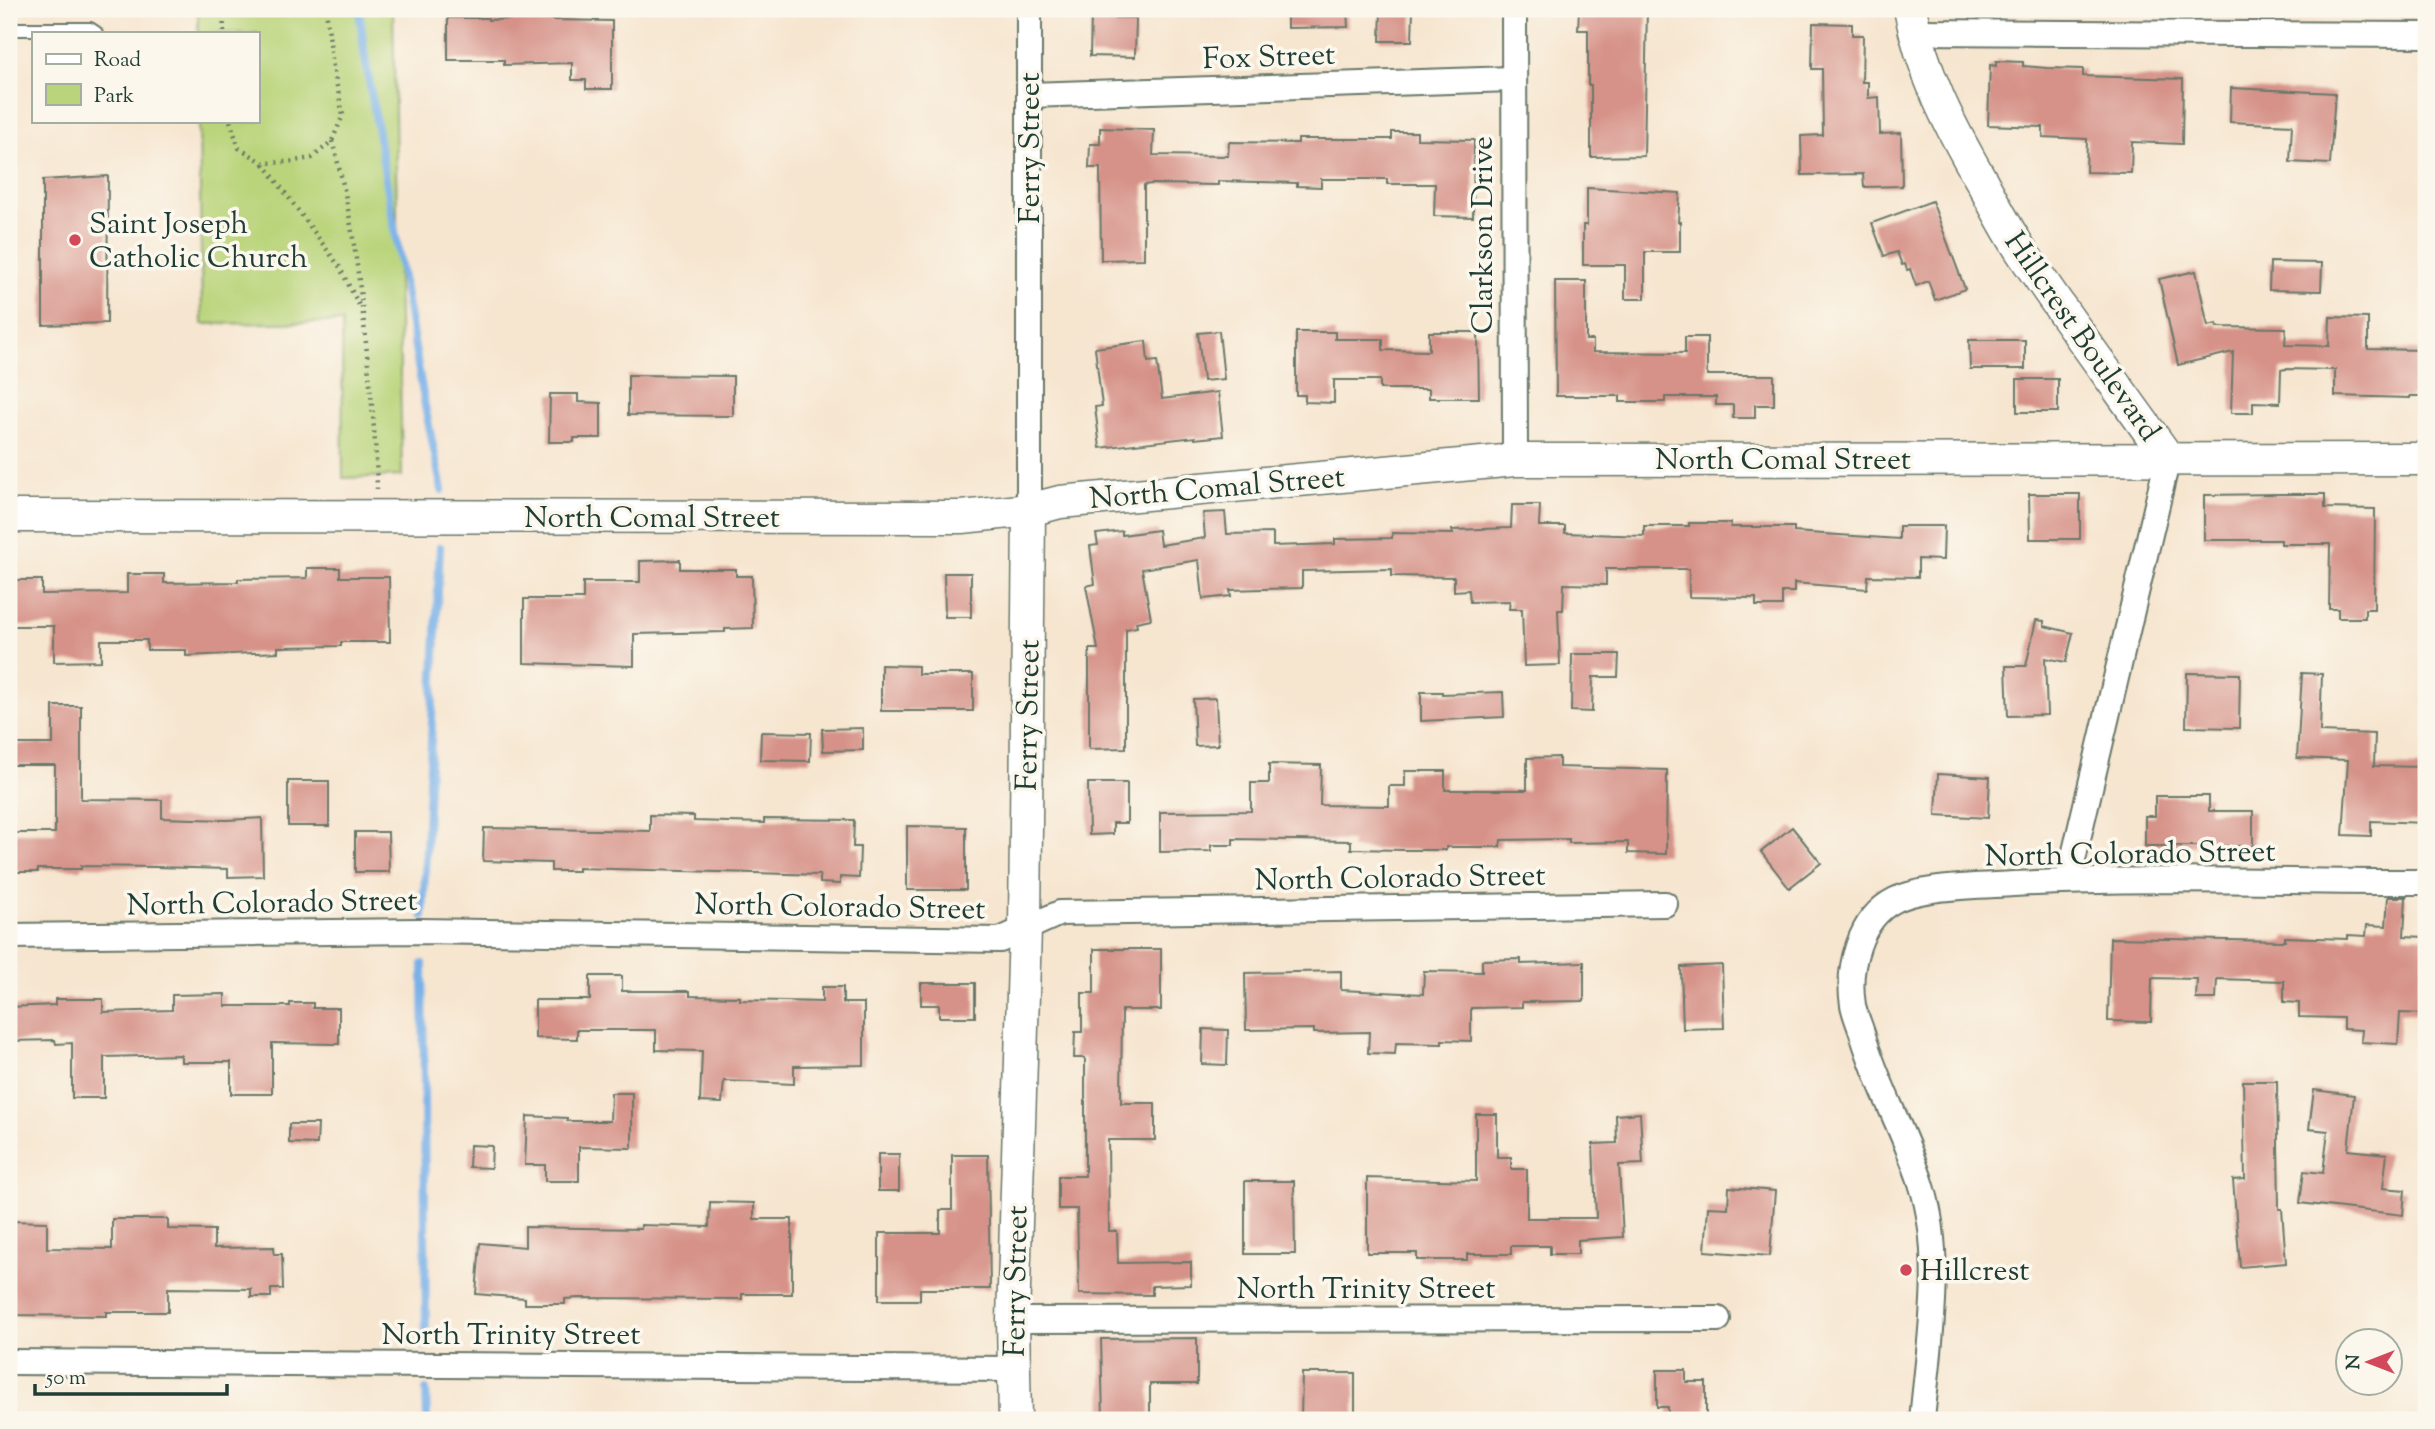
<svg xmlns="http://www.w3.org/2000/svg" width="2435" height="1429" font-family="'Sorts Mill Goudy',serif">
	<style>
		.green { fill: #b9d47a; stroke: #6c8857; stroke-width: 2 }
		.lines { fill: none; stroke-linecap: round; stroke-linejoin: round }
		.stream { stroke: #79b1e8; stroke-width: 8 }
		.building { fill: #d69288 }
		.service-casing { stroke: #6a786a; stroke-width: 16 }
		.minor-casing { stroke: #6a786a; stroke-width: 28 }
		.tertiary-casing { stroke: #6a786a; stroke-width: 35 }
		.path { stroke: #6a786a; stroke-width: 4.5; stroke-dasharray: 2 5; stroke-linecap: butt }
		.service { stroke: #fff; stroke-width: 12 }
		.minor { stroke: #fff; stroke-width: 24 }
		.tertiary { stroke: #fff; stroke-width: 32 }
		.poi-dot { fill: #d1495b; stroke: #fbf7ec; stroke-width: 2.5 }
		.labels { text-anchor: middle; stroke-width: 7; stroke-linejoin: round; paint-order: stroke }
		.street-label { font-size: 30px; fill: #1f3d34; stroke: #fbf7ec }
		.poi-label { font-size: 30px; fill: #1f3d34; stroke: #fbf7ec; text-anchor: start }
	</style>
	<rect width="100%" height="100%" fill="#fbf7ec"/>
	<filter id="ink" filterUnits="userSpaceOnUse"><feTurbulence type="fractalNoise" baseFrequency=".0143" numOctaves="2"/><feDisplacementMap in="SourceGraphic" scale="14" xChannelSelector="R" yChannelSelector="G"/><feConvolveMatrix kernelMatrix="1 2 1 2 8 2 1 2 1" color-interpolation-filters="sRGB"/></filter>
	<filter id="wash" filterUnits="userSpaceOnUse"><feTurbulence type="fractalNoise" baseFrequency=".00686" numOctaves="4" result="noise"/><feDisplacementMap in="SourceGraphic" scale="28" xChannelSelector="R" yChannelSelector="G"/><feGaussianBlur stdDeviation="1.57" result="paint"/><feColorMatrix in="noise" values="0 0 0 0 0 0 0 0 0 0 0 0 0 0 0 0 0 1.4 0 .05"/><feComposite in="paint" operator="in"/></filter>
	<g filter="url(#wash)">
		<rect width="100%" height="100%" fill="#f6e5cf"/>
		<!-- green -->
		<path class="green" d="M 198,9 L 393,9 L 402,476 L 343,478 L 342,322 L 202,324 L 199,121 L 257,121 L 257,33 L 198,33 Z"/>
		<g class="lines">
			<!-- stream -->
			<g class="stream">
				<path d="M 359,9 L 365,57 L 425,406 L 442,490"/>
				<path d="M 423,916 L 440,547"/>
				<path d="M 423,964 L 426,1346"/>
				<path d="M 426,1390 L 427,1420"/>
			</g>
		</g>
		<g id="blocks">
			<!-- building -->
			<g class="building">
				<path d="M 1287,9 L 1347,9 L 1348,27 L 1287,28 Z"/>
				<path d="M 1381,9 L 1413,9 L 1412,41 L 1380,41 Z"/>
				<path d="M 1579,9 L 1647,9 L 1644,156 L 1591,157 L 1591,85 L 1588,85 L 1588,30 L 1578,30 Z"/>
				<path d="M 1091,17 L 1136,18 L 1135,57 L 1090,56 Z"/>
				<path d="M 448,18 L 488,18 L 488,20 L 553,18 L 553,20 L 612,21 L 612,89 L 586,89 L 586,80 L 572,80 L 572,63 L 504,65 L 504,60 L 448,60 Z"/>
				<path d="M 1813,23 L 1852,24 L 1852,35 L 1863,35 L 1862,82 L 1868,82 L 1868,98 L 1879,97 L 1880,134 L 1901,133 L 1902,186 L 1864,187 L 1863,174 L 1802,175 L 1801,136 L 1823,135 L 1822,69 L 1812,69 Z"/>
				<path d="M 1996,61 L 2023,62 L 2023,66 L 2047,68 L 2083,69 L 2083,76 L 2183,79 L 2182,144 L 2132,142 L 2131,173 L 2086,172 L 2087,139 L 2043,137 L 2043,127 L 1988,125 L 1990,65 L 1996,66 Z"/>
				<path d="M 2231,88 L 2335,93 L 2330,164 L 2290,162 L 2292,125 L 2230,122 Z"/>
				<path d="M 1100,128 L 1154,130 L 1153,155 L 1228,156 L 1229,142 L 1298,143 L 1298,139 L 1392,139 L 1392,132 L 1417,132 L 1417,139 L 1474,140 L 1473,217 L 1434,216 L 1435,184 L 1387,184 L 1387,179 L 1321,179 L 1321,187 L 1297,186 L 1297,183 L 1218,181 L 1218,185 L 1152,184 L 1144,185 L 1144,259 L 1101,260 L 1100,168 L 1089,168 L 1090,144 L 1100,144 Z"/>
				<path d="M 108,176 L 107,323 L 43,325 L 43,180 Z"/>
				<path d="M 1587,188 L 1680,193 L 1678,222 L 1680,222 L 1680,252 L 1645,252 L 1645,299 L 1625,299 L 1625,265 L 1583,265 L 1583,225 L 1587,225 Z"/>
				<path d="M 1932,201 L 1965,289 L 1935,300 L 1928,281 L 1916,286 L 1910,269 L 1907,270 L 1905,264 L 1902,265 L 1897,252 L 1884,256 L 1872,223 Z"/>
				<path d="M 2270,262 L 2322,263 L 2321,291 L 2269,290 Z"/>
				<path d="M 2196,271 L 2208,326 L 2217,324 L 2217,327 L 2286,328 L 2285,345 L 2329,346 L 2330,317 L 2368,318 L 2368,349 L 2426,350 L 2426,396 L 2410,396 L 2410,398 L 2335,396 L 2335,370 L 2285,369 L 2281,370 L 2280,403 L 2253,402 L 2253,413 L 2231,413 L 2233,352 L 2178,365 L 2159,279 Z"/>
				<path d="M 1555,281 L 1586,281 L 1586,340 L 1593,340 L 1593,352 L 1685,353 L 1685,337 L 1707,337 L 1707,375 L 1774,375 L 1774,405 L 1755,405 L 1755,418 L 1733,418 L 1733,405 L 1716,405 L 1716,397 L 1665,397 L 1665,402 L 1620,402 L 1620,396 L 1556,396 Z"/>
				<path d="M 1219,331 L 1224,379 L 1203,381 L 1198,333 Z"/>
				<path d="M 1296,332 L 1335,332 L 1335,339 L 1383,339 L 1383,350 L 1429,351 L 1429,332 L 1478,332 L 1479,398 L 1429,398 L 1429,389 L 1380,389 L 1380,380 L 1334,380 L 1334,403 L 1305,402 L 1305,395 L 1296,395 Z"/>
				<path d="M 1969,340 L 2025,340 L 2025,369 L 1970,369 Z"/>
				<path d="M 1146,341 L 1148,362 L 1157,361 L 1162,399 L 1218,392 L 1223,436 L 1195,439 L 1195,437 L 1100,448 L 1095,407 L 1102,406 L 1095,348 Z"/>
				<path d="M 628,375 L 733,376 L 733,416 L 628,415 Z"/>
				<rect x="2017" y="379" width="41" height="33"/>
				<path d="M 550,394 L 578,394 L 578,402 L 601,403 L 601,438 L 574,438 L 574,442 L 549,442 Z"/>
				<path d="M 2029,494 L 2080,494 L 2080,539 L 2030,539 Z"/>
				<path d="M 2281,494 L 2325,494 L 2325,508 L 2375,509 L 2374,609 L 2365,609 L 2365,618 L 2338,618 L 2338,609 L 2329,609 L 2330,544 L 2281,544 L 2281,540 L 2204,540 L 2204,495 Z"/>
				<path d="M 1512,505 L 1540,505 L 1539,526 L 1565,526 L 1565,533 L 1644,536 L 1644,526 L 1689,526 L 1689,523 L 1731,523 L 1731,527 L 1794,527 L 1794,532 L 1899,539 L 1899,526 L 1944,526 L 1943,560 L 1918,559 L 1918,577 L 1868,576 L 1867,589 L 1794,583 L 1794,592 L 1782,592 L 1782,606 L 1756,606 L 1756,598 L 1689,597 L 1689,569 L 1606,569 L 1606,585 L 1564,584 L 1563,610 L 1558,610 L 1560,665 L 1524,666 L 1522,609 L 1509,609 L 1510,601 L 1470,602 L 1469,590 L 1454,591 L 1454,577 L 1392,576 L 1392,569 L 1302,571 L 1302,588 L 1230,590 L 1231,596 L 1203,599 L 1199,560 L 1142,569 L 1151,619 L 1136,622 L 1137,627 L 1126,629 L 1126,748 L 1089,749 L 1089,649 L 1098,649 L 1086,586 L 1095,584 L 1090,546 L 1098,545 L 1096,534 L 1122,531 L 1122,535 L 1158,530 L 1160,545 L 1205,538 L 1203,513 L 1225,512 L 1227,534 L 1273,533 L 1273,546 L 1335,544 L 1335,539 L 1392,538 L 1392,533 L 1453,534 L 1452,530 L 1511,528 Z"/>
				<path d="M 680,560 L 680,569 L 736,569 L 736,576 L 752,576 L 753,628 L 725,629 L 725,632 L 634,634 L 634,666 L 524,663 L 524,599 L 583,599 L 583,582 L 640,582 L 640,561 Z"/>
				<path d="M 307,568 L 340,568 L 340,577 L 389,577 L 390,642 L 341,642 L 341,646 L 278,647 L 278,652 L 186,656 L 186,650 L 147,650 L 147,640 L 101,640 L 101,661 L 54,662 L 54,626 L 9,626 L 9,580 L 42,580 L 42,594 L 127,593 L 127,574 L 164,574 L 164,583 L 238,582 L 238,579 L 307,578 Z"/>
				<path d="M 944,573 L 971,573 L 971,617 L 945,617 Z"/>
				<path d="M 2036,620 L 2044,621 L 2044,626 L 2073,633 L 2066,662 L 2045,658 L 2047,715 L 2008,716 L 2006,666 L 2026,666 Z"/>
				<path d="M 1572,654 L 1619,654 L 1618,677 L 1593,677 L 1592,712 L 1571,711 Z"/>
				<path d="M 881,665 L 918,666 L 918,674 L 973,674 L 973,711 L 881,711 Z"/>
				<path d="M 2187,673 L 2240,674 L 2239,728 L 2186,727 Z"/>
				<path d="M 2302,673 L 2322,674 L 2320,732 L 2375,734 L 2374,766 L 2426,767 L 2426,823 L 2371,821 L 2371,836 L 2343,835 L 2348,760 L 2297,758 Z"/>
				<path d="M 1421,692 L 1442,692 L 1442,694 L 1503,692 L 1504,717 L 1421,721 Z"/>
				<path d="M 1216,698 L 1218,745 L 1195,746 L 1193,699 Z"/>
				<path d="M 53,706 L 81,706 L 81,799 L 162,800 L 162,818 L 227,820 L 262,818 L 263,876 L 228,877 L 228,869 L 156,867 L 81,866 L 81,869 L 38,869 L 38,872 L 9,872 L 9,833 L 55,833 L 55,765 L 9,765 L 9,744 L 53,744 Z"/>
				<path d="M 863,728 L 863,750 L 823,751 L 822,729 Z"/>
				<path d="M 761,732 L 811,733 L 810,761 L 760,760 Z"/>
				<path d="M 1559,757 L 1559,767 L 1667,770 L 1666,854 L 1628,853 L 1628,842 L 1569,843 L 1569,839 L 1501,840 L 1500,847 L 1446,847 L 1446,850 L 1404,850 L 1351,849 L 1351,841 L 1233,839 L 1233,845 L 1211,845 L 1211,851 L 1160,852 L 1160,812 L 1251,811 L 1251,783 L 1269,783 L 1269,764 L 1321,765 L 1320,805 L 1389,806 L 1389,786 L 1405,786 L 1405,771 L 1445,771 L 1445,790 L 1527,790 L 1527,758 Z"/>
				<path d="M 1938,774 L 1990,777 L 1988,818 L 1936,815 Z"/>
				<rect x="288" y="781" width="41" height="45"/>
				<path d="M 1088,783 L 1127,783 L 1127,823 L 1113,823 L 1113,834 L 1089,835 Z"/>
				<path d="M 2155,796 L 2209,796 L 2209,811 L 2253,811 L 2253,846 L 2145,846 L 2145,816 L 2155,816 Z"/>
				<path d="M 650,815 L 694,816 L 694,821 L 764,823 L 764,819 L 854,820 L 853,847 L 860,847 L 859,878 L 840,877 L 840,884 L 820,883 L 820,875 L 578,868 L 578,871 L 551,871 L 551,863 L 483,861 L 484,828 L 650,831 Z"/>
				<path d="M 907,826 L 966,827 L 966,890 L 907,890 Z"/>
				<path d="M 1792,827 L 1821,863 L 1789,888 L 1761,852 Z"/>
				<path d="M 355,832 L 388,832 L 389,872 L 355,872 Z"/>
				<path d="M 2388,897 L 2406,897 L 2404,936 L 2426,937 L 2426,1014 L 2400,1013 L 2398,1044 L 2361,1042 L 2362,1030 L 2343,1029 L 2343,1018 L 2299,1017 L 2299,1003 L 2284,1002 L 2284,981 L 2217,979 L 2216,999 L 2196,999 L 2197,979 L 2152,978 L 2151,1022 L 2108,1021 L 2110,938 L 2285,941 L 2285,937 L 2348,939 L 2348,935 L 2366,936 L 2367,925 L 2386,926 Z"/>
				<path d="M 1094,949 L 1161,949 L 1161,1010 L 1122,1010 L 1121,1103 L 1155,1103 L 1155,1140 L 1108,1140 L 1109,1231 L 1117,1231 L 1118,1263 L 1191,1262 L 1191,1285 L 1152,1286 L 1152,1295 L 1079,1294 L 1077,1209 L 1058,1209 L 1058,1176 L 1085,1176 L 1085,1058 L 1074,1058 L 1075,1032 L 1082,1032 L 1082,993 L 1094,993 Z"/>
				<path d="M 1521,959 L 1521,964 L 1584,962 L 1584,1001 L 1522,1002 L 1522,1007 L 1471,1008 L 1471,1041 L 1442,1040 L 1442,1044 L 1396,1043 L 1395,1054 L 1368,1053 L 1369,1032 L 1314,1033 L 1314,1029 L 1246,1030 L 1245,973 L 1341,971 L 1341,990 L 1423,994 L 1424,971 L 1482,972 L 1482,960 Z"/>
				<path d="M 1722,965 L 1724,1028 L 1683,1029 L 1681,967 Z"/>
				<path d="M 590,976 L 622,976 L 622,991 L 690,991 L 690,996 L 740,997 L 740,1000 L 822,1002 L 822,987 L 843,987 L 843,1003 L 864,1003 L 864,1065 L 794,1066 L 794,1084 L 724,1081 L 722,1103 L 700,1102 L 702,1051 L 656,1050 L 656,1030 L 577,1030 L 577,1039 L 535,1038 L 535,1000 L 590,1000 Z"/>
				<path d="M 921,983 L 975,983 L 975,1017 L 939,1017 L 939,1005 L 921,1005 Z"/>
				<path d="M 225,994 L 225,1006 L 290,1006 L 290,1003 L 313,1003 L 313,1008 L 339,1008 L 339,1044 L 272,1043 L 272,1094 L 231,1094 L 231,1062 L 181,1062 L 181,1055 L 104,1057 L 104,1098 L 72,1098 L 72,1043 L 56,1044 L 55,1040 L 9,1041 L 9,1007 L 55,1005 L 55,999 L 103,999 L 103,1012 L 172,1010 L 172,995 Z"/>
				<path d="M 1203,1029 L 1228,1030 L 1227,1065 L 1202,1064 Z"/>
				<path d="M 2243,1081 L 2277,1081 L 2279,1209 L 2282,1209 L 2286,1263 L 2240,1267 L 2233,1180 L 2245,1179 Z"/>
				<path d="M 2314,1090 L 2354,1095 L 2348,1150 L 2387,1154 L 2383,1188 L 2405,1190 L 2403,1215 L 2300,1203 L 2304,1171 L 2323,1173 L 2328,1131 L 2309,1129 Z"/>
				<path d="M 611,1093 L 632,1093 L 632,1148 L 579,1147 L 579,1181 L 545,1181 L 545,1165 L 525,1165 L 527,1116 L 567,1118 L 567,1121 L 610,1121 Z"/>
				<path d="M 1640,1113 L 1643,1164 L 1619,1165 L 1623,1237 L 1578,1240 L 1578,1254 L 1550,1254 L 1550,1246 L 1511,1246 L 1511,1254 L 1467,1254 L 1467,1260 L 1417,1260 L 1417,1253 L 1367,1253 L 1367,1178 L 1476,1181 L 1476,1114 L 1497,1114 L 1497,1157 L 1511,1157 L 1511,1169 L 1527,1169 L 1527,1218 L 1596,1218 L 1593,1144 L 1617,1143 L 1616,1115 Z"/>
				<path d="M 289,1124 L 318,1124 L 317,1144 L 289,1143 Z"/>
				<path d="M 470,1145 L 492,1146 L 491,1168 L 469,1167 Z"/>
				<rect x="878" y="1154" width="21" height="37"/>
				<path d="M 952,1155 L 988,1155 L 990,1289 L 920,1289 L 920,1300 L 879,1300 L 879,1233 L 940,1233 L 940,1210 L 952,1210 Z"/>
				<path d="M 1245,1181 L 1294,1181 L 1295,1254 L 1245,1254 Z"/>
				<path d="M 1729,1187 L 1775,1191 L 1770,1256 L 1705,1251 L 1708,1207 L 1728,1208 Z"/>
				<path d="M 710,1202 L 754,1203 L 754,1219 L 792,1219 L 792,1294 L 742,1294 L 742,1299 L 578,1298 L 565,1299 L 565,1304 L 525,1304 L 525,1298 L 476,1294 L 480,1243 L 525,1247 L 525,1227 L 641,1229 L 641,1225 L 709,1227 Z"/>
				<path d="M 112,1219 L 168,1219 L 168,1229 L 214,1230 L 214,1248 L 274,1247 L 274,1254 L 282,1254 L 283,1289 L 271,1289 L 271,1297 L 251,1297 L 251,1289 L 168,1288 L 168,1312 L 106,1312 L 106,1316 L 9,1315 L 9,1221 L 47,1222 L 47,1248 L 112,1249 Z"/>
				<path d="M 1197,1338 L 1197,1384 L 1150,1384 L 1150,1420 L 1103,1420 L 1101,1339 Z"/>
				<path d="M 1657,1370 L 1686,1370 L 1686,1382 L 1706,1382 L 1706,1415 L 1701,1415 L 1701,1420 L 1668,1420 L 1668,1407 L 1657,1407 Z"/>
				<path d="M 1302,1373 L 1355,1373 L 1355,1420 L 1301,1420 Z"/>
			</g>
		</g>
	</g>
	<g filter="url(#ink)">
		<use href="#blocks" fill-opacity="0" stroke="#6a786a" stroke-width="2"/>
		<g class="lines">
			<defs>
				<path id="service" d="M 9,29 L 90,29 L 96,33"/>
				<g id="minor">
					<path d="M 1029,9 L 1029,510"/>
					<path d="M 1514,9 L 1515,460"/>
					<path d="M 1914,32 L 2426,35"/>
					<path d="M 1029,95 L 1512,79"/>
					<path d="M 2068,881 L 2168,458"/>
					<path d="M 9,936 L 419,931 L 1000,940 L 1060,913 L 1665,904"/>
					<path d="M 1013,1320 L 1718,1319"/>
					<path d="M 9,1362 L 1013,1369"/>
					<path d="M 1922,1420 C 1929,1344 1945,1256 1921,1183 C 1905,1133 1878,1087 1863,1036 C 1860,1026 1855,1015 1853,1005 C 1847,969 1859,918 1895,900 C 1924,886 1980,886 2013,884 C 2150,877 2289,882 2426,882"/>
				</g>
				<g id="tertiary">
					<path d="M 1910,9 C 1922,71 1949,125 1981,180 C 1995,206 2009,234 2026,258 C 2072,326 2121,392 2168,458"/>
					<path d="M 9,516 L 962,517 L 1029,510 L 1060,502 L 1515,460 L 2426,459"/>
					<path d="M 1015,1420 L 1013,1320 L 1025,929 L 1029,510"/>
				</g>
			</defs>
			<!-- service casing -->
			<use href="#service" class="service-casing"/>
			<!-- minor casing -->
			<use href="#minor" class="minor-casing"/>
			<!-- tertiary casing -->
			<use href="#tertiary" class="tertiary-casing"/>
			<!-- path -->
			<g class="path">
				<path d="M 223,9 L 224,33"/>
				<path d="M 230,121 L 239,148 L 264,163 L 288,162 L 312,158 L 332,141 L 343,115 L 333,67 L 326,9"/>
				<path d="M 332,141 C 350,203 358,268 365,333 C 370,385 376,436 377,489"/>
				<path d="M 264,164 L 339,266 L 360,307"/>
			</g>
			<!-- service -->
			<use href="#service" class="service"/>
			<!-- minor -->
			<use href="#minor" class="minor"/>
			<!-- tertiary -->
			<use href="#tertiary" class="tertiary"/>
		</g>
	</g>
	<!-- markers -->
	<g class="poi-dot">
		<circle cx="75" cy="240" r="7"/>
		<circle cx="1906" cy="1270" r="7"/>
	</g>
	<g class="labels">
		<!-- street labels -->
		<g class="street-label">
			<text transform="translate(1269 56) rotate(-2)" y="10">Fox Street</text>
			<text transform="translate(1029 148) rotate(-90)" y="10">Ferry Street</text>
			<text transform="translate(1482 235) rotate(-90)" y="10">Clarkson Drive</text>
			<text transform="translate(2083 336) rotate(55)" y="10">Hillcrest Boulevard</text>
			<text x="1783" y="469">North Comal Street</text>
			<text transform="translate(1217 487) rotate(-5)" y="10">North Comal Street</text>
			<text x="652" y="527">North Comal Street</text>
			<text transform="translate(1027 715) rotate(-89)" y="10">Ferry Street</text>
			<text transform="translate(2130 853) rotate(-1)" y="10">North Colorado Street</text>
			<text transform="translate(1400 877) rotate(-1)" y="10">North Colorado Street</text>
			<text transform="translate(272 902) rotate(-1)" y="10">North Colorado Street</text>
			<text transform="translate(840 906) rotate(1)" y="10">North Colorado Street</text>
			<text transform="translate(1015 1281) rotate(-89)" y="10">Ferry Street</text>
			<text x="1366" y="1298">North Trinity Street</text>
			<text x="511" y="1344">North Trinity Street</text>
		</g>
		<!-- poi labels -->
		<g class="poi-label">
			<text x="89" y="233">Saint Joseph<tspan x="89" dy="34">Catholic Church</tspan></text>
			<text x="1920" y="1280">Hillcrest</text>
		</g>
	</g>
	<!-- margin -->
	<rect width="2435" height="1429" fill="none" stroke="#fbf7ec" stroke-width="35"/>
	<!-- legend -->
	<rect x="32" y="32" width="228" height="91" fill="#fbf7ec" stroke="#a3ada2" stroke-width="2"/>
	<rect x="46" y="54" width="35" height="10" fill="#ffffff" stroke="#a3ada2" stroke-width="2"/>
	<text x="94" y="66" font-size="21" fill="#1f3d34">Road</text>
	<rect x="46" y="84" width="35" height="21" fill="#b9d47a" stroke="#a3ada2" stroke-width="2"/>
	<text x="94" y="102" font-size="21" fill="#1f3d34">Park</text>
	<!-- north arrow -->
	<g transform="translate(2369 1362) rotate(270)"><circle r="33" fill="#fbf7ec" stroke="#a3ada2" stroke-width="2"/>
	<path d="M0-5L12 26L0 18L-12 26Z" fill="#d1495b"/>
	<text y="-10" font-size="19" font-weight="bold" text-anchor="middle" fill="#1f3d34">N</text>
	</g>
	<!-- scale -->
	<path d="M35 1384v10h192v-10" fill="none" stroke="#1f3d34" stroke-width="3.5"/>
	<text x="46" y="1384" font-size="21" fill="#1f3d34" stroke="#fbf7ec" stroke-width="5" paint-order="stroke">50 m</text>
</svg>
